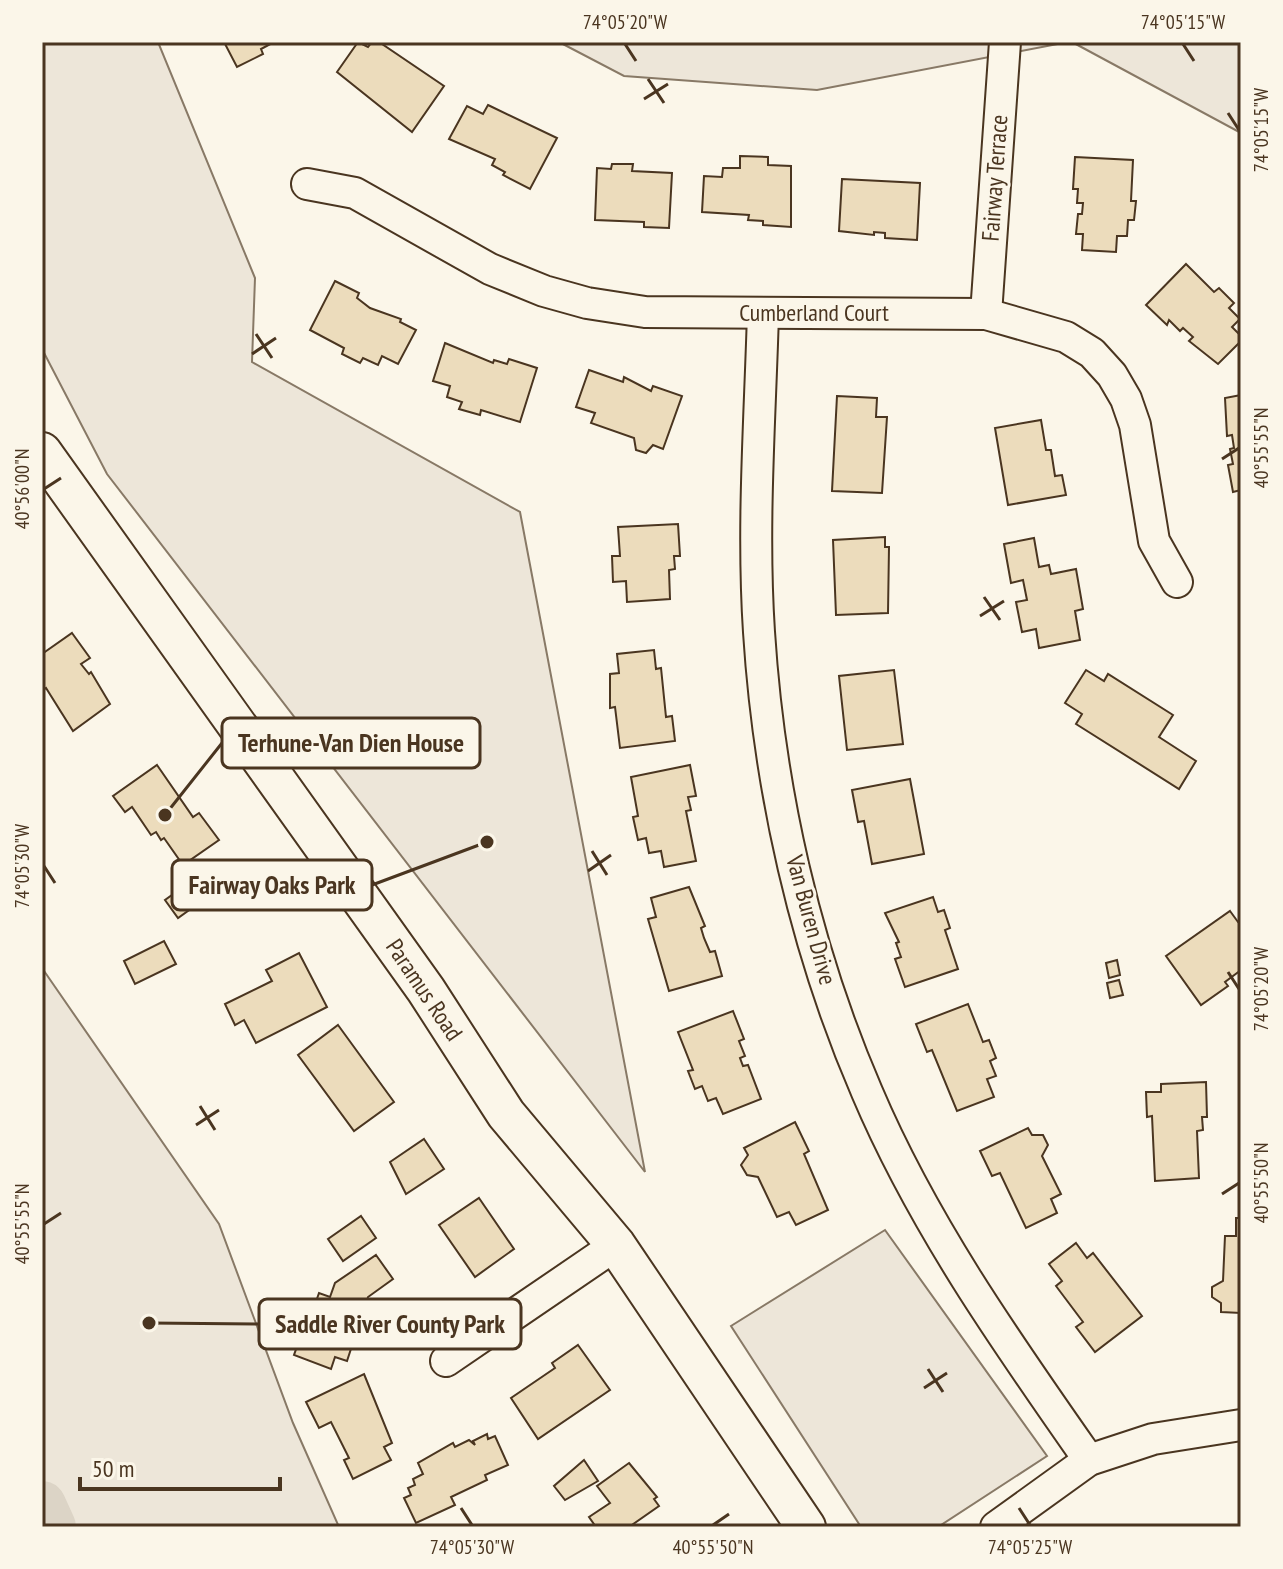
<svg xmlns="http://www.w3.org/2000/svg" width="1283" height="1569" font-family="'PT Sans Narrow',sans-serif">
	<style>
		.green { fill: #ede6d9; stroke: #887966; stroke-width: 2 }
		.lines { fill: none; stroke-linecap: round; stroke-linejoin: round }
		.river { stroke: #dcd4c6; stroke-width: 48 }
		.building { fill: #ecdcbc; stroke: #4a3520; stroke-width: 2 }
		.minor-casing { stroke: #4a3520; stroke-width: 34 }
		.major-casing { stroke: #4a3520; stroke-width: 42 }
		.minor { stroke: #fbf6e9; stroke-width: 30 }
		.major { stroke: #fbf6e9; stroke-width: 38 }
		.ticks { fill: none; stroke: #4a3520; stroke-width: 3 }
		.labels { text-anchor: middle; stroke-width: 6; stroke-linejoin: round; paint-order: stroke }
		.street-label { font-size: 24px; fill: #4a3520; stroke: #fbf6e9 }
		.leader { fill: none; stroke: #4a3520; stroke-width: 3 }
		.callout-dot { fill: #4a3520; stroke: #fbf6e9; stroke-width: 3 }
		.callout { fill: #fbf6e9; stroke: #4a3520; stroke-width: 3 }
		.callout-label { font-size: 26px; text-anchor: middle; font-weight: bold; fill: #4a3520 }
		.neatline { fill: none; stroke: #4a3520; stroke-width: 3 }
		.ticks-label { font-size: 20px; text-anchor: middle; fill: #4a3520 }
	</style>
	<rect width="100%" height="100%" fill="#fbf6e9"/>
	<!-- green -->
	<g class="green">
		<path d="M 42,42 L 158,42 L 255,278 L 252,362 L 520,512 L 645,1172 L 107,474 L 42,349 Z"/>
		<path d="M 559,42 L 1068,42 L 817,90 L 624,76 Z"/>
		<path d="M 1072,42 L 1241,42 L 1241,133 Z"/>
		<path d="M 42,968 L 219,1224 L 293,1423 L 339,1527 L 42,1527 Z"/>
		<path d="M 885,1230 L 1047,1456 L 938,1527 L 861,1527 L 731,1326 Z"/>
	</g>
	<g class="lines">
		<!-- river -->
		<path class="river" d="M 42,1505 L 52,1527"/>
	</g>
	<!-- building -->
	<g class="building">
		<path d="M 224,42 L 274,42 L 261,49 L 263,54 L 237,67 Z"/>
		<path d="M 358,42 L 368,47 L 372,42 L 379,42 L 444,86 L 412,132 L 337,72 Z"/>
		<path d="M 488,105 L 557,138 L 530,189 L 503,175 L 505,172 L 492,165 L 495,159 L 449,139 L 467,106 L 483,114 Z"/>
		<path d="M 740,156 L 768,157 L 768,165 L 791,166 L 791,227 L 763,225 L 763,221 L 748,220 L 749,215 L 702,212 L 704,176 L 722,177 L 723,168 L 740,168 Z"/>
		<path d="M 1075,157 L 1133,160 L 1131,201 L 1136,201 L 1134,220 L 1128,220 L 1127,236 L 1117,236 L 1116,252 L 1082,250 L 1083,234 L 1076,234 L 1078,214 L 1082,214 L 1083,203 L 1077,203 L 1078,189 L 1073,189 Z"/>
		<path d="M 612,164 L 633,164 L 632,171 L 672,173 L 669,228 L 644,227 L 644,222 L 595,220 L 597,168 L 611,169 Z"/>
		<path d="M 842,179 L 920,183 L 917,240 L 885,238 L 885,233 L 874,232 L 874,235 L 839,231 Z"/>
		<path d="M 1186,264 L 1214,292 L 1219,288 L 1234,303 L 1229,308 L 1240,319 L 1232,327 L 1241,336 L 1241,341 L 1218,364 L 1189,341 L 1193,337 L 1183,328 L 1180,331 L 1169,320 L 1167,325 L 1146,305 Z"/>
		<path d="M 335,281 L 359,293 L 357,298 L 370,308 L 401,319 L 400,322 L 416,330 L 398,364 L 382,356 L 378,365 L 363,358 L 360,363 L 342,354 L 344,348 L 310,330 Z"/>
		<path d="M 445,343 L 493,363 L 494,360 L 507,364 L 509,359 L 537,368 L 520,422 L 481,410 L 480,415 L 459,409 L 462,402 L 447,397 L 450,386 L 433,381 Z"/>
		<path d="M 589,370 L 623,382 L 624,377 L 651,391 L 653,386 L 682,396 L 663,449 L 653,445 L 646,453 L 636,450 L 634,438 L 591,423 L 595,413 L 576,407 Z"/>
		<path d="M 1241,395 L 1241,490 L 1233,492 L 1228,465 L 1233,464 L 1230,449 L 1234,448 L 1232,435 L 1227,436 L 1225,398 Z"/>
		<path d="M 837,396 L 877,398 L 876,417 L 887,417 L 882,493 L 832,491 Z"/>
		<path d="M 1041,420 L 1046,450 L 1051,450 L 1055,476 L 1062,475 L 1066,495 L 1008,505 L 995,428 Z"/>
		<path d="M 678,524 L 680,556 L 674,556 L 675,569 L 669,570 L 670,599 L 627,602 L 626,581 L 613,582 L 612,556 L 620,556 L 618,527 Z"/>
		<path d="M 885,537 L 885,547 L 889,547 L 888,613 L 836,615 L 833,540 Z"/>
		<path d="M 1034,538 L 1039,567 L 1049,565 L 1051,574 L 1076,569 L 1083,609 L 1075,611 L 1080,640 L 1039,648 L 1036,629 L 1022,632 L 1016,602 L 1027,600 L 1023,580 L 1011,583 L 1004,544 Z"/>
		<path d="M 72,633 L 90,658 L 81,664 L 89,674 L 91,672 L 110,704 L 73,731 L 46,688 L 42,691 L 42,654 Z"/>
		<path d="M 654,650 L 656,669 L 661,668 L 666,717 L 672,716 L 675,741 L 620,748 L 615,707 L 610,708 L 610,674 L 619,673 L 617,654 Z"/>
		<path d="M 894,670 L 903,744 L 847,750 L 839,676 Z"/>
		<path d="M 1086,670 L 1104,681 L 1108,674 L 1173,715 L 1159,737 L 1196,761 L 1179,789 L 1076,724 L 1082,714 L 1065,703 Z"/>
		<path d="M 157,765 L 193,817 L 199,813 L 219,840 L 183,865 L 164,838 L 161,840 L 156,832 L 151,835 L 132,807 L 125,812 L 113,796 Z"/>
		<path d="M 690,765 L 696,796 L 688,797 L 691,810 L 686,811 L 696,861 L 664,867 L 661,851 L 649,853 L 646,838 L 638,840 L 633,817 L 638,816 L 631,777 Z"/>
		<path d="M 910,779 L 924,854 L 872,864 L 864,821 L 858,822 L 852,790 Z"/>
		<path d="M 689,887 L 705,926 L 701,928 L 704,938 L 710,952 L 715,951 L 722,976 L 669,991 L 648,919 L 656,917 L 651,898 Z"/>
		<path d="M 179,890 L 192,908 L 178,918 L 165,900 Z"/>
		<path d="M 933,897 L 938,912 L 944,910 L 950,928 L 945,930 L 958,969 L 905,987 L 895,959 L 901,957 L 896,943 L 899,942 L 885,913 Z"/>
		<path d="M 1230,911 L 1238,922 L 1241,920 L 1241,970 L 1225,982 L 1228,986 L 1201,1005 L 1166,956 Z"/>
		<path d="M 164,941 L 176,964 L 135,984 L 124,961 Z"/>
		<path d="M 299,953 L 327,1007 L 256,1043 L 244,1020 L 235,1025 L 225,1004 L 272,981 L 266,970 Z"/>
		<path d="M 1117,960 L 1120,975 L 1109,978 L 1106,963 Z"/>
		<path d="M 1119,980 L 1123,995 L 1110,998 L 1107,983 Z"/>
		<path d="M 968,1004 L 983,1042 L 989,1040 L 996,1058 L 990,1061 L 996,1076 L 987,1079 L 994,1097 L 957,1111 L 932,1050 L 927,1052 L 916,1024 Z"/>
		<path d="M 733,1011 L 744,1039 L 739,1041 L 745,1056 L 740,1058 L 743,1066 L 748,1065 L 761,1099 L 723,1114 L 716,1098 L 708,1101 L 702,1086 L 695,1089 L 688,1071 L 693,1070 L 678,1032 Z"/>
		<path d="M 338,1025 L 394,1102 L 354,1131 L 298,1055 Z"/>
		<path d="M 1206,1082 L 1207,1117 L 1202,1117 L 1203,1130 L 1197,1131 L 1199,1178 L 1155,1181 L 1152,1116 L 1147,1117 L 1146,1092 L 1161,1092 L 1161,1084 Z"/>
		<path d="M 795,1122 L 809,1151 L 804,1154 L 828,1210 L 796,1225 L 789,1212 L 777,1217 L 758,1177 L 747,1175 L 741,1165 L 748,1155 L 744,1148 Z"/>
		<path d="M 1028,1128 L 1032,1135 L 1043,1135 L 1048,1145 L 1042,1156 L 1061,1194 L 1051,1199 L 1057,1213 L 1026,1228 L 1000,1173 L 992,1176 L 980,1151 Z"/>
		<path d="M 424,1139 L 444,1169 L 406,1194 L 390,1162 Z"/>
		<path d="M 479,1198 L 514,1249 L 475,1277 L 439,1225 Z"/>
		<path d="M 361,1216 L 376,1238 L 343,1261 L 328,1239 Z"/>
		<path d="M 1236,1218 L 1241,1218 L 1241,1313 L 1221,1312 L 1221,1303 L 1212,1297 L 1212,1287 L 1223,1281 L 1225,1236 L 1236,1236 Z"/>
		<path d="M 1076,1243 L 1087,1258 L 1093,1253 L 1142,1316 L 1095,1352 L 1076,1327 L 1083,1322 L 1056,1286 L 1062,1281 L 1049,1264 Z"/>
		<path d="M 376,1255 L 393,1279 L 368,1297 L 347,1361 L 335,1357 L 331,1369 L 294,1355 L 304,1327 L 302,1323 L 305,1315 L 312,1313 L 319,1293 L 330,1297 L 335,1283 Z"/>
		<path d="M 578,1345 L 610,1390 L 538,1439 L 511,1398 L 555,1368 L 552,1363 Z"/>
		<path d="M 364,1374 L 392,1443 L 384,1447 L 391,1460 L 353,1479 L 344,1460 L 349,1458 L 331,1422 L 319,1428 L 306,1402 Z"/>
		<path d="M 487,1434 L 488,1439 L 495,1436 L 508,1465 L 485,1475 L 487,1480 L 451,1497 L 455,1505 L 416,1523 L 404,1498 L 411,1495 L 408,1488 L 415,1485 L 413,1479 L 423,1474 L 418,1463 L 453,1443 L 455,1447 L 469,1440 L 475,1445 L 473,1441 Z"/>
		<path d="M 584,1460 L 598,1481 L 565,1500 L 554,1486 Z"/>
		<path d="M 629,1463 L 657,1497 L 654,1499 L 659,1506 L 629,1527 L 596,1527 L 589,1517 L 610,1503 L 597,1486 Z"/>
	</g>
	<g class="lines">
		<defs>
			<g id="minor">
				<path d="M 307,184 L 355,193 L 490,269 L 544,291 L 587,303 L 645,312 L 986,314 L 1066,337 L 1092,353 L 1112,375 L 1126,399 L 1135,425 L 1154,541 L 1177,582"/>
				<path d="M 763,313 C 760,419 752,526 759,632 C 769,788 805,949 867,1092 C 923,1224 1007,1343 1089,1460"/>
				<path d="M 986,314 L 1005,42"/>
				<path d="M 446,1361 L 616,1245"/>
				<path d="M 996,1527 L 1089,1460 L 1153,1439 L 1241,1425"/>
			</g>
			<path id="major" d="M 42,452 L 426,990 L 506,1114 L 616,1245 L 806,1527"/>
		</defs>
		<!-- minor casing -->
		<use href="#minor" class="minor-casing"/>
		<!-- major casing -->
		<use href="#major" class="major-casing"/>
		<!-- minor -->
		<use href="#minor" class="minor"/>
		<!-- major -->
		<use href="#major" class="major"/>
	</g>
	<!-- ticks -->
	<path class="ticks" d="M 625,44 L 636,61M 1183,44 L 1194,61M 648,79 L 664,103M 644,99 L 668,84M 1228,113 L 1239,130M 256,334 L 272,358M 252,354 L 276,338M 1222,459 L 1239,448M 44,489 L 61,478M 984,597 L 1000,620M 980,616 L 1004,601M 592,851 L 607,875M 44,866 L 55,883M 588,871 L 611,855M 1228,972 L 1239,989M 200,1106 L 215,1130M 196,1125 L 219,1110M 1222,1194 L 1239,1183M 44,1224 L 61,1213M 928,1369 L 943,1392M 924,1388 L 947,1373M 461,1508 L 472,1525M 1019,1508 L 1030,1525M 713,1525 L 729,1514"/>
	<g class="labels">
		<!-- street labels -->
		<g class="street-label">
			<text transform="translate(995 178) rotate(-86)" y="8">Fairway Terrace</text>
			<text x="814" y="321">Cumberland Court</text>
			<text transform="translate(811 920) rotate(75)" y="8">Van Buren Drive</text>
			<text transform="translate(424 990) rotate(56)" y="8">Paramus Road</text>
		</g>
	</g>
	<!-- callouts -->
	<path class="leader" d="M165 815L222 743M487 842L372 885M149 1323L259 1324"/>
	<g class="callout-dot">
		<circle cx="165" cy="815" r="8"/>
		<circle cx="487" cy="842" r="8"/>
		<circle cx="149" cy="1323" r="8"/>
	</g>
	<g class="callout">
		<rect x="222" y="718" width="258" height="50" rx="8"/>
		<rect x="172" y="860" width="200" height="50" rx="8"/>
		<rect x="259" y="1299" width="262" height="50" rx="8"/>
	</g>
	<g class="callout-label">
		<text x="351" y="752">Terhune-Van Dien House</text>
		<text x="272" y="894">Fairway Oaks Park</text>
		<text x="390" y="1333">Saddle River County Park</text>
	</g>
	<!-- border -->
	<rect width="1283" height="1569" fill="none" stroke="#fbf6e9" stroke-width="88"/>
	<!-- scale -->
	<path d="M80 1477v12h200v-12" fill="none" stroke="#4a3520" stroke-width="4"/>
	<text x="92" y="1477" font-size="24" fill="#4a3520" stroke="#fbf6e9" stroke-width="6" paint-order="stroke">50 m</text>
	<rect x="44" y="44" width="1195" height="1481" class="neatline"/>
	<g class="ticks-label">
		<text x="625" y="29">74°05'20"W</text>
		<text x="1183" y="29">74°05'15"W</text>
		<text transform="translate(1261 130) rotate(-90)" y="7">74°05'15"W</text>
		<text transform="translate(1261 448) rotate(-90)" y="7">40°55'55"N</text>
		<text transform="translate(22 489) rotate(-90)" y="7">40°56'00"N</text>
		<text transform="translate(22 866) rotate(-90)" y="7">74°05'30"W</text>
		<text transform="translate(1261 989) rotate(-90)" y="7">74°05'20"W</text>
		<text transform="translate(1261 1183) rotate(-90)" y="7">40°55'50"N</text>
		<text transform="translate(22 1224) rotate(-90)" y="7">40°55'55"N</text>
		<text x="472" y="1554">74°05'30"W</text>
		<text x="713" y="1554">40°55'50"N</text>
		<text x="1030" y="1554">74°05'25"W</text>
	</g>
</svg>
